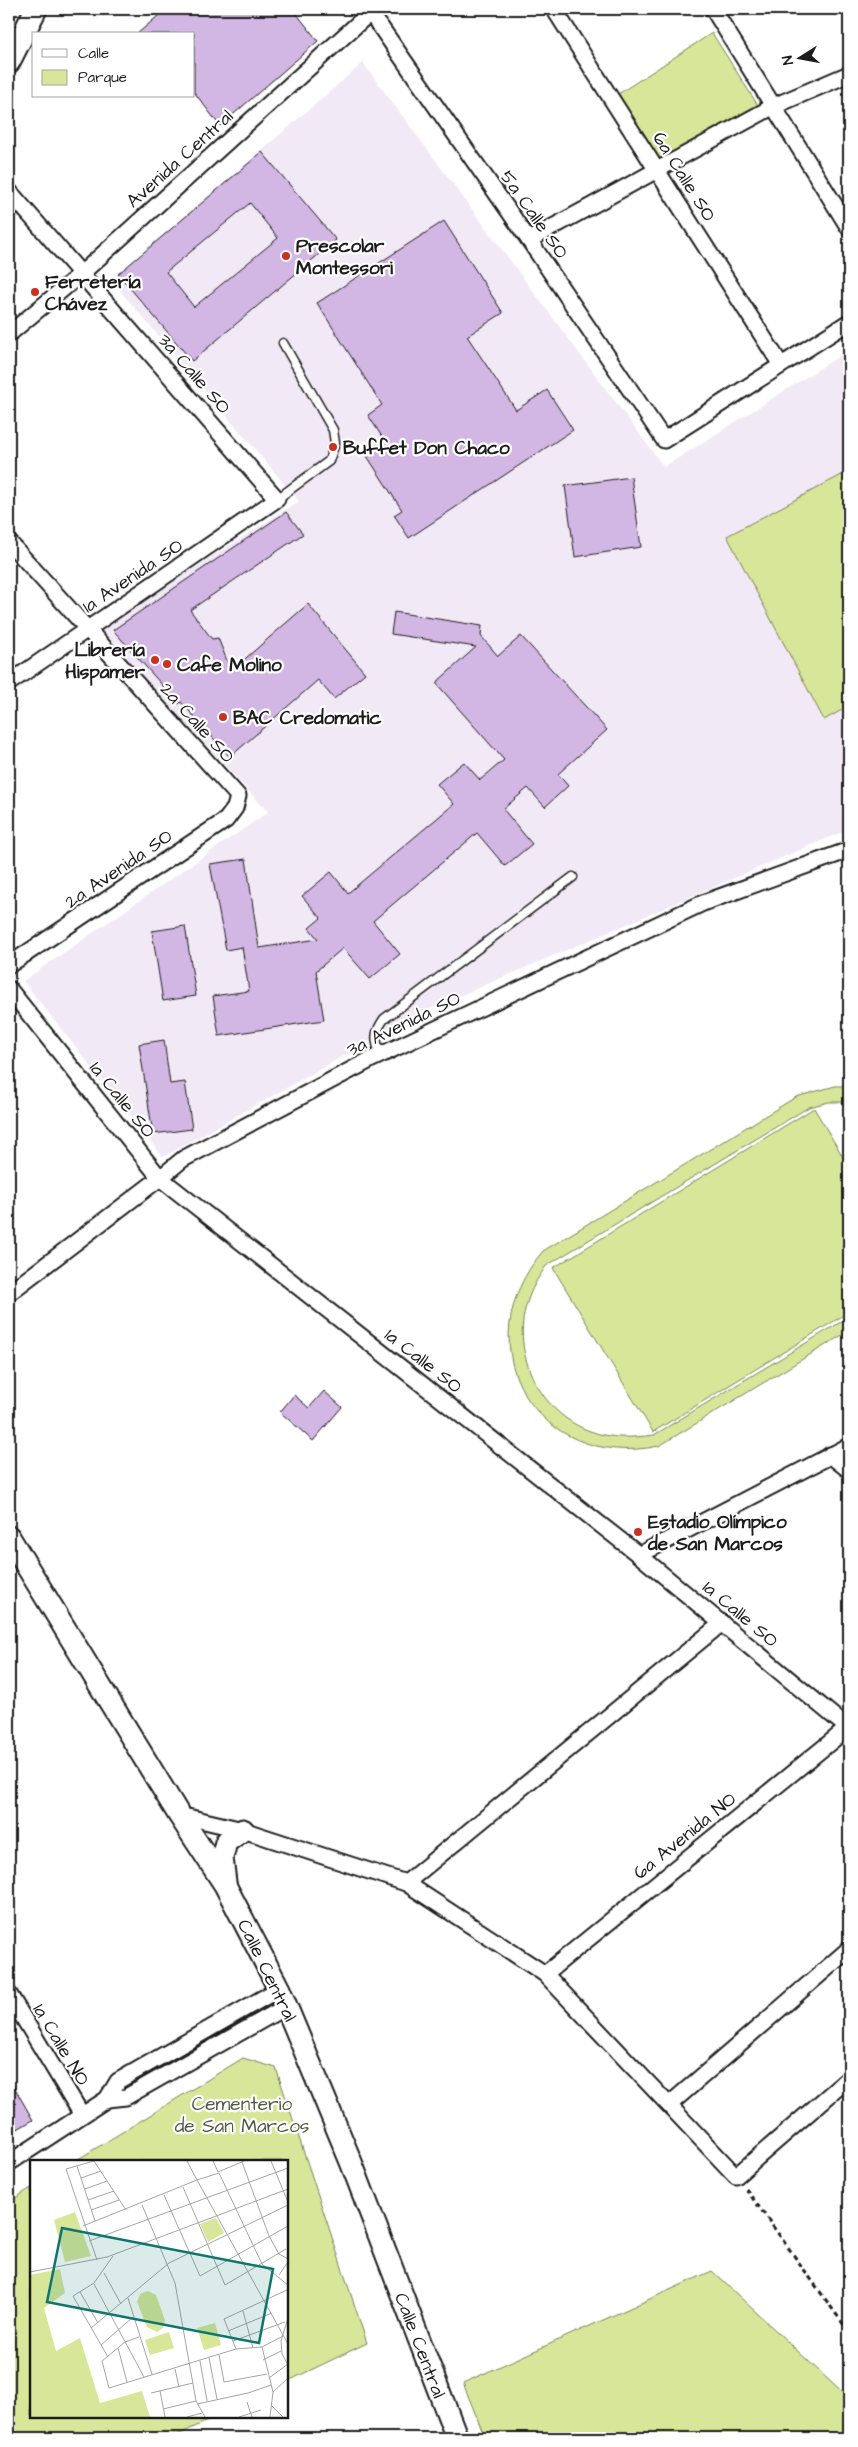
<svg xmlns="http://www.w3.org/2000/svg" width="858" height="2447" font-family="'Architects Daughter',sans-serif">
	<style>
		.built { fill: #f2e9f7 }
		.green { fill: #d8e699; stroke: #7a815a }
		.building { fill: #d2b6e4; stroke: #1c1c1c; fill-rule: evenodd }
		.lines { fill: none; stroke-linecap: round; stroke-linejoin: round }
		.service-casing { stroke: #1c1c1c; stroke-width: 11 }
		.minor-casing { stroke: #1c1c1c; stroke-width: 19 }
		.secondary-casing { stroke: #1c1c1c; stroke-width: 25 }
		.path { stroke: #1c1c1c; stroke-width: 3; stroke-dasharray: 5 4; stroke-linecap: butt }
		.service { stroke: #fff; stroke-width: 8 }
		.minor { stroke: #fff; stroke-width: 15 }
		.secondary { stroke: #fff; stroke-width: 21 }
		.poi-dot { fill: #c8321e; stroke: #fff; stroke-width: 2 }
		.labels { text-anchor: middle; stroke-width: 4.5; stroke-linejoin: round; paint-order: stroke }
		.street-label { font-size: 19px; fill: #1c1c1c; stroke: #fff }
		.poi-label { font-size: 19px; font-weight: bold; fill: #1c1c1c; stroke: #fff; text-anchor: start }
		.park-label { font-size: 19px; fill: #545942; stroke: #fff }
		.inset-road { fill: none; stroke: #a4a4a4; stroke-width: 1 }
		.view { fill: #0f766e; fill-opacity: 0.15; stroke: #0f766e; stroke-width: 2.5 }
		.inset-edge { fill: none; stroke: #1c1c1c; stroke-width: 2.5 }
	</style>
	<rect width="100%" height="100%" fill="#fff"/>
	<filter id="ink" filterUnits="userSpaceOnUse"><feTurbulence type="fractalNoise" baseFrequency=".02" numOctaves="2"/><feDisplacementMap in="SourceGraphic" scale="10" xChannelSelector="R" yChannelSelector="G"/><feConvolveMatrix kernelMatrix="1 2 1 2 8 2 1 2 1" color-interpolation-filters="sRGB"/></filter>
	<g filter="url(#ink)">
		<!-- built -->
		<path class="built" d="M 363,63 L 664,467 L 849,350 L 849,829 L 422,1012 L 163,1157 L 23,981 L 268,812 L 99,629 L 299,501 L 111,280 Z"/>
		<!-- green -->
		<g class="green">
			<path d="M 712,33 L 759,107 L 662,163 L 618,94 Z"/>
			<path d="M 849,471 L 849,706 L 824,720 L 727,536 Z"/>
			<path d="M 835,1086 L 849,1086 L 849,1102 L 829,1102 L 809,1107 L 546,1266 C 538,1278 531,1289 527,1303 C 510,1353 541,1414 590,1431 C 611,1439 632,1438 654,1435 L 849,1317 L 849,1331 L 659,1446 C 536,1472 462,1346 543,1251 L 796,1097 Z"/>
			<path d="M 814,1108 L 849,1167 L 849,1312 L 653,1432 L 553,1268 Z"/>
			<path d="M 243,2058 L 276,2068 L 367,2343 L 286,2382 L 286,2161 L 75,2161 Z"/>
			<path d="M 31,2188 L 31,2416 L 218,2416 L 171,2438 L 9,2438 L 9,2202 Z"/>
			<path d="M 712,2271 L 849,2399 L 849,2438 L 485,2438 L 463,2383 Z"/>
		</g>
		<!-- building -->
		<g class="building">
			<path d="M 166,9 L 293,9 L 318,41 L 220,126 L 194,92 L 194,34 L 137,34 Z"/>
			<path d="M 262,152 L 336,240 L 192,361 L 118,274 ZM 250,203 L 278,238 L 194,307 L 166,272 Z"/>
			<path d="M 444,221 L 503,313 L 467,336 L 516,410 L 547,390 L 573,430 L 409,538 L 394,515 L 402,510 L 365,453 L 384,440 L 368,415 L 382,405 L 317,303 Z"/>
			<path d="M 631,477 L 641,547 L 575,557 L 565,486 Z"/>
			<path d="M 286,512 L 303,534 L 190,610 L 212,639 L 218,638 L 231,671 L 308,604 L 365,673 L 334,699 L 318,680 L 230,757 L 181,702 L 179,704 L 113,630 Z"/>
			<path d="M 394,612 L 482,626 L 481,636 L 498,656 L 521,636 L 607,730 L 558,774 L 568,786 L 545,807 L 528,788 L 503,809 L 532,844 L 505,866 L 477,833 L 373,921 L 400,954 L 370,979 L 343,948 L 316,971 L 324,1020 L 219,1036 L 213,996 L 249,991 L 242,947 L 226,950 L 210,864 L 246,859 L 259,948 L 318,939 L 309,928 L 321,918 L 302,896 L 331,872 L 348,893 L 454,804 L 437,784 L 464,762 L 480,780 L 504,760 L 436,683 L 476,647 L 391,634 Z"/>
			<path d="M 185,926 L 196,996 L 163,1001 L 152,931 Z"/>
			<path d="M 164,1040 L 170,1084 L 185,1082 L 192,1129 L 153,1134 L 139,1044 Z"/>
			<path d="M 324,1391 L 342,1407 L 313,1441 L 280,1412 L 294,1395 L 309,1408 Z"/>
			<path d="M 9,2078 L 33,2120 L 9,2134 Z"/>
		</g>
		<g class="lines">
			<defs>
				<g id="service">
					<path d="M 277,499 L 329,461 L 335,443 L 333,430 L 283,343"/>
					<path d="M 380,1055 C 375,1039 374,1033 384,1019 L 573,877"/>
				</g>
				<g id="minor">
					<path d="M 368,9 L 529,240 L 664,440 L 849,322"/>
					<path d="M 554,9 L 781,365"/>
					<path d="M 713,9 L 849,228"/>
					<path d="M 9,191 L 277,499 L 9,683"/>
					<path d="M 529,240 L 774,106 L 849,74"/>
					<path d="M 9,334 L 82,273 L 374,9"/>
					<path d="M 9,542 L 238,796 L 235,808 L 226,820 L 9,965"/>
					<path d="M 9,989 L 160,1178 L 639,1555 L 849,1729"/>
					<path d="M 9,1293 L 160,1178 L 183,1159 L 370,1060 L 703,903 L 849,850"/>
					<path d="M 830,1455 L 849,1470"/>
					<path d="M 639,1555 L 849,1446"/>
					<path d="M 179,1815 L 243,1830 L 406,1883 L 545,1974 L 736,2176 L 849,2078"/>
					<path d="M 406,1883 L 722,1623"/>
					<path d="M 545,1974 L 849,1727"/>
					<path d="M 9,1994 L 82,2115"/>
					<path d="M 107,2099 L 126,2097 L 287,2006"/>
					<path d="M 670,2104 L 849,1949"/>
					<path d="M 9,2163 L 107,2099 L 118,2081 L 279,1989"/>
				</g>
				<g id="secondary">
					<path d="M 9,62 L 36,9"/>
					<path d="M 9,1537 L 179,1815 L 225,1885 L 279,1989 L 351,2162 L 457,2438"/>
					<path d="M 225,1882 L 222,1858 L 226,1842 L 243,1830"/>
				</g>
			</defs>
			<!-- service casing -->
			<use href="#service" class="service-casing"/>
			<!-- minor casing -->
			<use href="#minor" class="minor-casing"/>
			<!-- secondary casing -->
			<use href="#secondary" class="secondary-casing"/>
			<!-- path -->
			<path class="path" d="M 746,2189 L 849,2332"/>
			<!-- service -->
			<use href="#service" class="service"/>
			<!-- minor -->
			<use href="#minor" class="minor"/>
			<!-- secondary -->
			<use href="#secondary" class="secondary"/>
		</g>
	</g>
	<!-- markers -->
	<g class="poi-dot">
		<circle cx="286" cy="256" r="5"/>
		<circle cx="35" cy="292" r="5"/>
		<circle cx="333" cy="447" r="5"/>
		<circle cx="155" cy="660" r="5"/>
		<circle cx="167" cy="664" r="5"/>
		<circle cx="223" cy="717" r="5"/>
		<circle cx="638" cy="1532" r="5"/>
	</g>
	<g class="labels">
		<!-- street labels -->
		<g class="street-label">
			<text transform="translate(179 158) rotate(-42)" y="7">Avenida Central</text>
			<text transform="translate(685 176) rotate(58)" y="7">6a Calle SO</text>
			<text transform="translate(535 214) rotate(55)" y="7">5a Calle SO</text>
			<text transform="translate(195 373) rotate(49)" y="7">3a Calle SO</text>
			<text transform="translate(132 575) rotate(-34)" y="7">1a Avenida SO</text>
			<text transform="translate(198 722) rotate(48)" y="7">2a Calle SO</text>
			<text transform="translate(118 868) rotate(-34)" y="7">2a Avenida SO</text>
			<text transform="translate(403 1023) rotate(-26)" y="7">3a Avenida SO</text>
			<text transform="translate(123 1099) rotate(51)" y="7">1a Calle SO</text>
			<text transform="translate(424 1360) rotate(38)" y="7">1a Calle SO</text>
			<text transform="translate(741 1613) rotate(40)" y="7">1a Calle SO</text>
			<text transform="translate(684 1835) rotate(-39)" y="7">6a Avenida NO</text>
			<text transform="translate(268 1970) rotate(64)" y="7">Calle Central</text>
			<text transform="translate(62 2044) rotate(59)" y="7">1a Calle NO</text>
			<text transform="translate(421 2345) rotate(69)" y="7">Calle Central</text>
		</g>
		<!-- poi labels -->
		<g class="poi-label">
			<text x="296" y="252">Prescolar<tspan x="296" dy="22">Montessori</tspan></text>
			<text x="45" y="288">Ferretería<tspan x="45" dy="22">Chávez</tspan></text>
			<text x="343" y="454">Buffet Don Chaco</text>
			<text x="145" y="656" text-anchor="end">Librería<tspan x="145" dy="22">Hispamer</tspan></text>
			<text x="177" y="671">Cafe Molino</text>
			<text x="233" y="724">BAC Credomatic</text>
			<text x="648" y="1528">Estadio Olímpico<tspan x="648" dy="22">de San Marcos</tspan></text>
		</g>
		<!-- park labels -->
		<g class="park-label">
			<text x="242" y="2110">Cementerio<tspan x="242" dy="22">de San Marcos</tspan></text>
		</g>
	</g>
	<!-- overview -->
	<g transform="translate(30 2160)">
		<rect width="258" height="258" fill="#fff"/>
		<path d="M 45,52 L 61,96 L 35,102 L 24,60 ZM 186,58 L 194,73 L 178,82 L 170,64 ZM 30,109 L 35,133 L 14,148 L 26,191 L 50,178 L 70,243 L 112,231 L 120,257 L 0,257 L 0,115 ZM 118,131 L 126,135 L 135,160 L 133,168 L 127,172 L 117,167 L 107,142 L 110,134 ZM 185,163 L 191,185 L 174,190 L 167,168 ZM 139,172 L 144,188 L 120,195 L 115,180 Z" fill="#d8e699"/>
		<path class="inset-road" d="M 157,1 L 167,20 L 189,13 L 232,104 L 258,125M 183,1 L 188,12 L 214,1M 241,1 L 258,42M 212,2 L 239,76 L 249,94 L 258,99M 47,6 L 65,61M 51,18 L 71,11M 153,27 L 195,125 L 256,89M 55,29 L 77,21M 134,35 L 170,116 L 258,66M 58,40 L 84,31M 112,45 L 145,123 L 166,241 L 175,257M 61,50 L 89,40M 53,66 L 167,20 L 258,184M 59,81 L 258,8M 67,100 L 36,9 L 64,1 L 96,50M 0,112 L 77,97 L 258,29M 74,113 L 91,144M 249,115 L 258,102M 64,124 L 114,217M 50,132 L 68,163M 98,138 L 122,214M 213,151 L 223,188M 258,158 L 251,181 L 252,194 L 258,205M 61,168 L 139,103 L 258,45M 198,171 L 242,153M 109,177 L 95,182 L 72,201 L 79,228 L 206,189 L 232,187 L 253,176M 203,181 L 255,162M 71,185 L 103,157M 232,187 L 243,232 L 240,257M 88,188 L 97,222M 206,189 L 194,159 L 257,130M 189,195 L 194,222 L 237,214M 78,197 L 43,136 L 64,123 L 83,96M 179,198 L 187,239M 233,200 L 251,191M 170,201 L 177,241M 145,209 L 149,227M 239,218 L 258,204M 130,231 L 135,257M 243,232 L 258,218M 121,233 L 163,223M 217,242 L 222,257M 167,244 L 218,233 L 241,225M 241,245 L 253,257M 133,249 L 166,241M 157,257 L 172,253M 209,257 L 231,250"/>
		<path class="view" d="M 32,68 L 243,109 L 229,183 L 17,142 Z"/>
		<rect width="258" height="258" class="inset-edge"/>
	</g>
	<!-- margin -->
	<rect width="858" height="2447" fill="none" stroke="#fff" stroke-width="30"/>
	<rect x="15" y="15" width="828" height="2417" fill="none" stroke="#1c1c1c" stroke-width="2" filter="url(#ink)"/>
	<!-- legend -->
	<rect x="32" y="32" width="162" height="65" fill="#ffffff" stroke="#a4a4a4"/>
	<rect x="42" y="49" width="25" height="8" fill="#ffffff" stroke="#a4a4a4"/>
	<text x="78" y="58" font-size="15" fill="#1c1c1c">Calle</text>
	<rect x="42" y="70" width="25" height="15" fill="#d8e699" stroke="#a4a4a4"/>
	<text x="78" y="82" font-size="15" fill="#1c1c1c">Parque</text>
	<!-- north arrow -->
	<g transform="translate(800 58) rotate(259)" stroke="#ffffff" stroke-width="4" paint-order="stroke">
	<path d="M0-4L9 19L0 12L-9 19Z" fill="#1c1c1c"/>
	<text y="-8" font-size="14" font-weight="bold" text-anchor="middle" fill="#1c1c1c">N</text>
	</g>
</svg>
